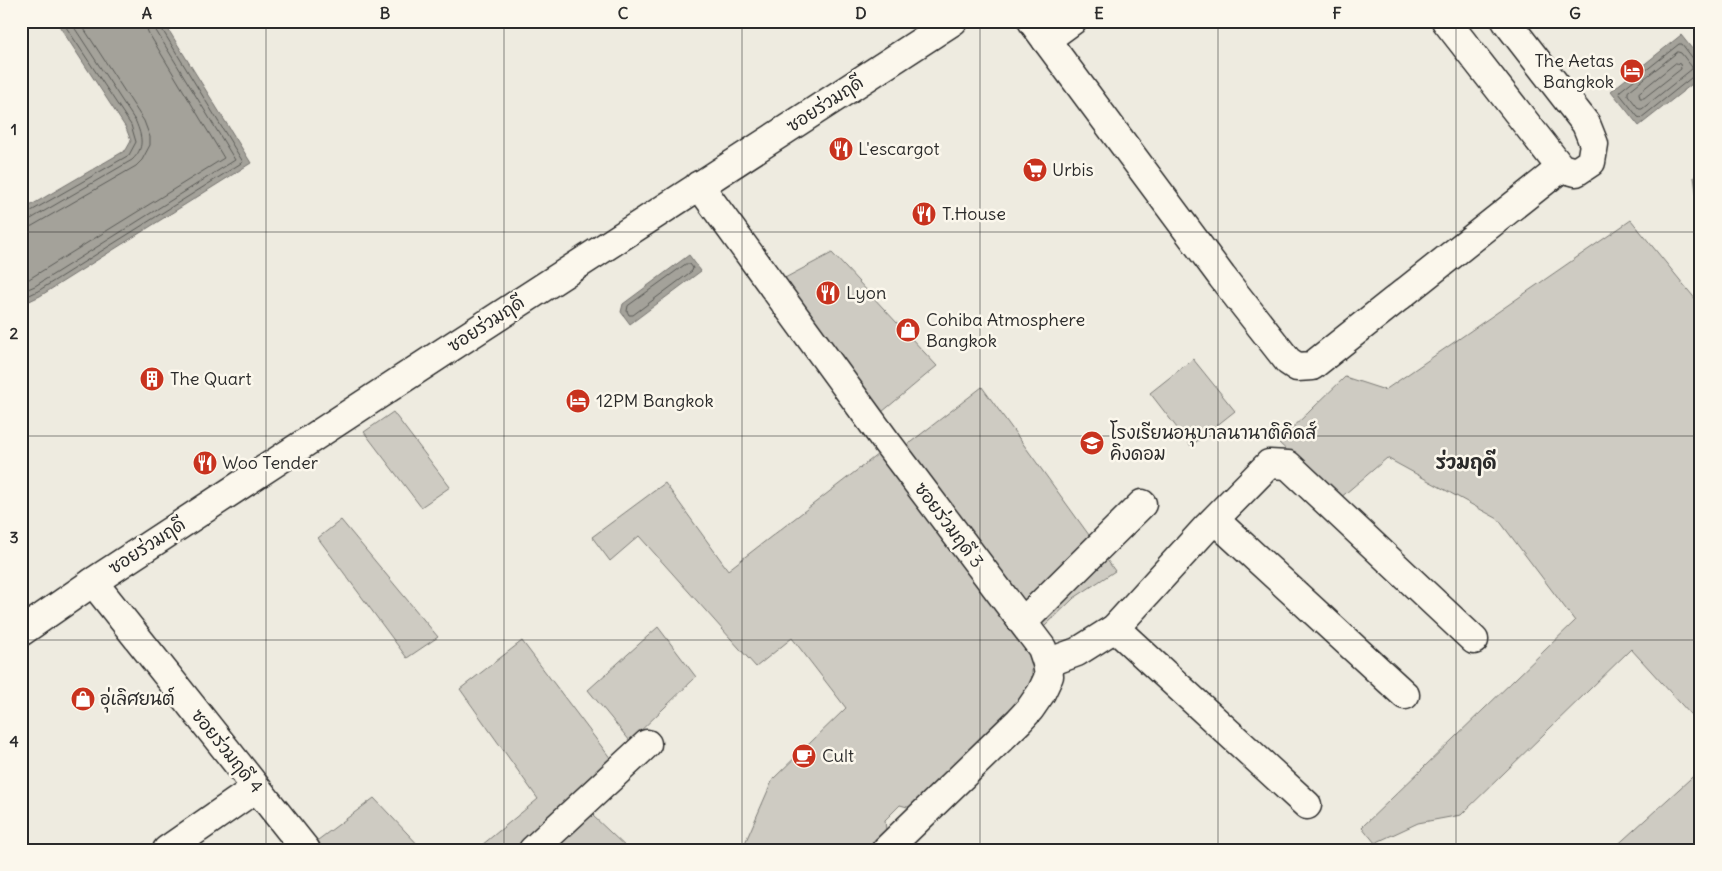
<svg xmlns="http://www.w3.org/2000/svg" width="1722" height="871" font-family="Delius,'Playpen Sans Thai',sans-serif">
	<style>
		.green { fill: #cecbc2; stroke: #7c7b76 }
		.water { fill: #a4a29a; stroke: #74726e }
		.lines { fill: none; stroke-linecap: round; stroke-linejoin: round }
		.shore { stroke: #5b5b57; stroke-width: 1 }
		.minor-casing { stroke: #2b2b2b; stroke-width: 31 }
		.minor { stroke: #fbf7ec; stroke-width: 28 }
		.grid { fill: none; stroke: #2b2b2b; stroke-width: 1; stroke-opacity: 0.55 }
		.labels { text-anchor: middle; stroke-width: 5; stroke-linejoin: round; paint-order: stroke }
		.poi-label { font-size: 18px; fill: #2b2b2b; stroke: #fbf7ec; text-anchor: start }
		.street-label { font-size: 18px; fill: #2b2b2b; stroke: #fbf7ec }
		.neighbourhood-label { font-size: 19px; font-weight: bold; fill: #2b2b2b; stroke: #fbf7ec }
		.neatline { fill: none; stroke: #2b2b2b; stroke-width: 2 }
		.grid-label { font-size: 16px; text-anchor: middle; font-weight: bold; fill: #2b2b2b }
	</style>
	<rect width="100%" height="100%" fill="#eeebe0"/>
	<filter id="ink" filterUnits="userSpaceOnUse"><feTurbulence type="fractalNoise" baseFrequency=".02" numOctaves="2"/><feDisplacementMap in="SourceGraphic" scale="10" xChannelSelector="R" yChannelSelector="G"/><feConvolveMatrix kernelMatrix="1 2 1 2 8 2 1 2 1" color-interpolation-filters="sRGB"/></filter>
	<g filter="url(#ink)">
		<!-- green -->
		<g class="green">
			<path d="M 1701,172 L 1701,228 L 1694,177 Z"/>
			<path d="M 1631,220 L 1701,306 L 1701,726 L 1631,649 L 1461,815 L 1418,823 L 1375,843 L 1362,827 L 1575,621 L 1498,519 L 1387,458 L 1339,499 L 1278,442 L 1345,377 L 1385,390 Z"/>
			<path d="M 832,253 L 937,366 L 882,412 L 783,279 Z"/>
			<path d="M 1193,359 L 1235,411 L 1191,446 L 1150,393 Z"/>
			<path d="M 982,387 L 1115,571 L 1074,598 L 1044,627 L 907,445 Z"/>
			<path d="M 393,412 L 450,487 L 421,507 L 364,432 Z"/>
			<path d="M 882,451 L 1033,651 L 1031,691 L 911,808 L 900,805 L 885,820 L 886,830 L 865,850 L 742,850 L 773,779 L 846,708 L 792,638 L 756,667 L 639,536 L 610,561 L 592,537 L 665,483 L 728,570 Z"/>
			<path d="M 341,520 L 438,637 L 407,658 L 318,538 Z"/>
			<path d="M 658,627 L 696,677 L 630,741 L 588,690 Z"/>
			<path d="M 522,641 L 611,759 L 517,850 L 486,850 L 482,845 L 538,799 L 460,689 Z"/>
			<path d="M 1701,769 L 1701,850 L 1612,850 Z"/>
			<path d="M 374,798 L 423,850 L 319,850 L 314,843 Z"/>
			<path d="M 592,815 L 629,850 L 554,850 Z"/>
		</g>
		<!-- water -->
		<g class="water">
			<path d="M 56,21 L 163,21 L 251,163 L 40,296 L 21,305 L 21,211 L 126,150 L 131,141 L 126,128 Z"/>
			<path d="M 1681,35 L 1701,60 L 1701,77 L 1639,126 L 1611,91 Z"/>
			<path d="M 689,255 L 701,271 L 630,324 L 621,312 L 623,304 Z"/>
		</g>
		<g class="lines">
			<!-- shore -->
			<g class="shore">
				<path d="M 1678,52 L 1681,53 L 1692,67 L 1692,69 L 1642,109 L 1639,109 L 1628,95 L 1628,92 Z"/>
				<path d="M 1676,63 L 1680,64 L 1681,69 L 1644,98 L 1640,98 L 1639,93 Z"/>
				<path d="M 1701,63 L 1695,61 L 1682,44 L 1679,44 L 1620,91 L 1619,93 L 1638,117 L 1641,118 L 1696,74 L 1701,73"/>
				<path d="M 21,215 L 26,214 L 129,155 L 136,142 L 131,125 L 62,21"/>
				<path d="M 21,221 L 29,220 L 132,160 C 145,148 142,137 136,122 L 70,21"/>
				<path d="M 21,229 L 32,226 L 136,166 L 142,160 L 150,145 L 150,137 L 144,121 L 79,21"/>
				<path d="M 686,264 L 690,264 L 693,268 L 692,271 L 633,315 L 629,315 L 627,311 L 628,306 Z"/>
				<path d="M 21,284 L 224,158 L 148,32 L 145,21"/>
				<path d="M 21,292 L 35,286 L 235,160 L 155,29 L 153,21"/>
				<path d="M 21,299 L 38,291 L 243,162 L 160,26 L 159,21"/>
			</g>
			<defs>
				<g id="minor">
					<path d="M 1032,21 L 1222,277 L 1288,361 L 1297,367 L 1312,366 L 1561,168"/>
					<path d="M 1446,21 L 1561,168 L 1576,172 L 1591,162 L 1594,144 L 1586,124 L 1506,21"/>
					<path d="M 1046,40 L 1072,21"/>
					<path d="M 699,185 L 885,440 L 1042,648 L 1047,663 L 1049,676 L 1041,693 L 1030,709 L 1019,721 L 886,850"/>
					<path d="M 1215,520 L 1405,695"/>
					<path d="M 93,582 L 306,850"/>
					<path d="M 1023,622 L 1142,504"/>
					<path d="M 1115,628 L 1307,805"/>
					<path d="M 21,632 L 93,582 L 439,355 L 953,21"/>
					<path d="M 1047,663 L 1077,652 L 1115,628 L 1208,526 L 1269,464 L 1288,465 L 1474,640"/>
					<path d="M 167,850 L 256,788"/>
					<path d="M 533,850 L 647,744"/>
				</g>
			</defs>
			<!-- minor casing -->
			<use href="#minor" class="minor-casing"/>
			<!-- minor -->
			<use href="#minor" class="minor"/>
		</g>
	</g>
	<!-- grid -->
	<path class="grid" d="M 266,21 L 266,850M 504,21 L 504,850M 742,21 L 742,850M 980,21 L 980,850M 1218,21 L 1218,850M 1456,21 L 1456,850M 21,232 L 1701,232M 21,436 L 1701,436M 21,640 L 1701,640"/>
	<!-- icons -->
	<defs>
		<symbol id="hotel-disc" viewBox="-11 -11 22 22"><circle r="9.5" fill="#c8321e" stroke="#fbf7ec"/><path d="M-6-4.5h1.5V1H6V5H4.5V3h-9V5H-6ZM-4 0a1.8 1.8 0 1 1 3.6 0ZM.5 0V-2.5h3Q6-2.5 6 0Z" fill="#fff"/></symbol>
		<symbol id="restaurant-disc" viewBox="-11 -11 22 22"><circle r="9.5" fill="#c8321e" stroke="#fbf7ec"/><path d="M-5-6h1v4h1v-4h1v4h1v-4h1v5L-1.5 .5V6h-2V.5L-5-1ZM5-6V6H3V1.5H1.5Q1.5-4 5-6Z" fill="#fff"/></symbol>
		<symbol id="supermarket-disc" viewBox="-11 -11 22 22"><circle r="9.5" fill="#c8321e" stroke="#fbf7ec"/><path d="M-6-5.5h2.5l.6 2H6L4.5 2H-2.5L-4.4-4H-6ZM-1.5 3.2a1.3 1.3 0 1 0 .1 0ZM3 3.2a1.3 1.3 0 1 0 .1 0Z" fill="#fff"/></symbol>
		<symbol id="shop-disc" viewBox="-11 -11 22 22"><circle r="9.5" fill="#c8321e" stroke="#fbf7ec"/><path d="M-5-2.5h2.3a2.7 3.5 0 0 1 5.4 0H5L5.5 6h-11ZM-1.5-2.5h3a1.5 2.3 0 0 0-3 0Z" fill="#fff"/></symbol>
		<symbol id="building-disc" viewBox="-11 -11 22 22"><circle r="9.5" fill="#c8321e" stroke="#fbf7ec"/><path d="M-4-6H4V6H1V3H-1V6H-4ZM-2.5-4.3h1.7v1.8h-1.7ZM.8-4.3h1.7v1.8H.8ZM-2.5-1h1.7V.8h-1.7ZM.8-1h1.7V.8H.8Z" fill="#fff"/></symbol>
		<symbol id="school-disc" viewBox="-11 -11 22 22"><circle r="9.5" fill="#c8321e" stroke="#fbf7ec"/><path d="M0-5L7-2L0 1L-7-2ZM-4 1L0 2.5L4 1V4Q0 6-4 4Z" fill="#fff"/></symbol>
		<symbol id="cafe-disc" viewBox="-11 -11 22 22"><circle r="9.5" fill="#c8321e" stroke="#fbf7ec"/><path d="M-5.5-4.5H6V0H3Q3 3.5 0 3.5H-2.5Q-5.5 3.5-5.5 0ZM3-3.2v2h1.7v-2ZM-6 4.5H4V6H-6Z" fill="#fff"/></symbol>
	</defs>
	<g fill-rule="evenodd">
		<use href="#hotel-disc" x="1618" y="57" width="28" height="28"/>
		<use href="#restaurant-disc" x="827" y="135" width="28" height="28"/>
		<use href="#supermarket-disc" x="1021" y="156" width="28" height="28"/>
		<use href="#restaurant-disc" x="910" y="200" width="28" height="28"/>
		<use href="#restaurant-disc" x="814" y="279" width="28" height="28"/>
		<use href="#shop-disc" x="894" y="316" width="28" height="28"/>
		<use href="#building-disc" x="138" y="365" width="28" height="28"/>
		<use href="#hotel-disc" x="564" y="387" width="28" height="28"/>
		<use href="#school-disc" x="1078" y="429" width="28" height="28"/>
		<use href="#restaurant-disc" x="191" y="449" width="28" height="28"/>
		<use href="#shop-disc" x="69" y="685" width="28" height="28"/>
		<use href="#cafe-disc" x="790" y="742" width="28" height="28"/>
	</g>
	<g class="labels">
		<!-- poi labels -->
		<g class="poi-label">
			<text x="1614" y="67" text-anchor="end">The Aetas<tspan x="1614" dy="21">Bangkok</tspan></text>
			<text x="858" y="155">L'escargot</text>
			<text x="1052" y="176">Urbis</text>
			<text x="942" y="220">T.House</text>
			<text x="846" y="299">Lyon</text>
			<text x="926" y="326">Cohiba Atmosphere<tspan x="926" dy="21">Bangkok</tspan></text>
			<text x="170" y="385">The Quart</text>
			<text x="596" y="407">12PM Bangkok</text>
			<text x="1110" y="439">โรงเรียนอนุบาลนานาติคิดส์<tspan x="1110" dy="21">คิงดอม</tspan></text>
			<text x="222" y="469">Woo Tender</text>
			<text x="100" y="705">อุ่เลิศยนต์</text>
			<text x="822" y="762">Cult</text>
		</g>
		<!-- street labels -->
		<g class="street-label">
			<text transform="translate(825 104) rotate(-33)" y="6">ซอยร่วมฤดี</text>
			<text transform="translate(486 324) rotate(-33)" y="6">ซอยร่วมฤดี</text>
			<text transform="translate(949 525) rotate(53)" y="6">ซอยร่วมฤดี 3</text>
			<text transform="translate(147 546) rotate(-33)" y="6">ซอยร่วมฤดี</text>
			<text transform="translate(227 751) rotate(51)" y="6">ซอยร่วมฤดี 4</text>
		</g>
		<!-- neighbourhood labels -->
		<g class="neighbourhood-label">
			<text x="1466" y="469">ร่วมฤดี</text>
		</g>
	</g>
	<!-- margin -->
	<rect width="1722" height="871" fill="none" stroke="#fbf7ec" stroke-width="55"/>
	<rect x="28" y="28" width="1666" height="816" class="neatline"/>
	<g class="grid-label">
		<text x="147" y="19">A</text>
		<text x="385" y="19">B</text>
		<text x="623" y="19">C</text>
		<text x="861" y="19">D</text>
		<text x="1099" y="19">E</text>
		<text x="1337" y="19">F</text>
		<text x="1575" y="19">G</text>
		<text x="14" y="135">1</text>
		<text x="14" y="339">2</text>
		<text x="14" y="543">3</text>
		<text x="14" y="747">4</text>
	</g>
</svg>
